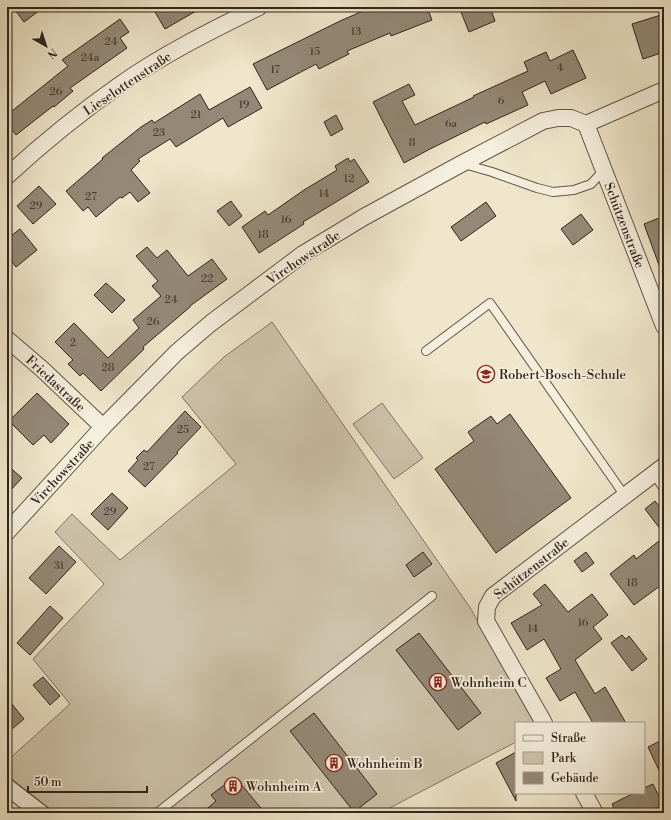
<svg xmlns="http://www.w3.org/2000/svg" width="671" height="820" font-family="'Libre Bodoni',serif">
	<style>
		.green { fill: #cfc5ad; stroke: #807464 }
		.building { fill: #948977; stroke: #31241c }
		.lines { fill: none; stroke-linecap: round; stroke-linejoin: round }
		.lane-casing { stroke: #605448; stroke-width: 10 }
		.street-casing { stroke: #605448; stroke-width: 18 }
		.lane { stroke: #f5efdd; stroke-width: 8 }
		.street { stroke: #f5efdd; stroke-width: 16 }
		.labels { text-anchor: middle; stroke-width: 3.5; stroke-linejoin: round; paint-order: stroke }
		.number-label { font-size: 11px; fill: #4a3d33 }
		.street-label { font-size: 13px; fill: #31241c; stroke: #f5efdd }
		.poi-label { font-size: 13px; fill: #31241c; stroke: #f5efdd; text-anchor: start }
	</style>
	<rect width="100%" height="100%" fill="#efe6cb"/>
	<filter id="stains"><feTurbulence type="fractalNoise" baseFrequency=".005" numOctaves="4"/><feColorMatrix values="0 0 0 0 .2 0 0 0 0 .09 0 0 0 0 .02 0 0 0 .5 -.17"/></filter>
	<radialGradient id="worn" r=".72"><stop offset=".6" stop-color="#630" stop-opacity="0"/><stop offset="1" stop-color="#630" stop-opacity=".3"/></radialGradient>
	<!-- green -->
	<g class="green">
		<path d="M 272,322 L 471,609 L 535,723 L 516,723 L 516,742 L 380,813 L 55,813 L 7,775 L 7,761 L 70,704 L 33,659 L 104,584 L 55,532 L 72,514 L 120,560 L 236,464 L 182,397 L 224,357 Z"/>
		<path d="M 382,403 L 423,458 L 394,479 L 353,424 Z"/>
	</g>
	<!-- building -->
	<g class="building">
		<path d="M 13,7 L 44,7 L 24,22 Z"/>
		<path d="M 152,7 L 203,7 L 165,29 Z"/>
		<path d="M 372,7 L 427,7 L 432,20 L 391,36 L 390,33 L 347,51 L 349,54 L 319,69 L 316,64 L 267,90 L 253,64 L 340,21 Z"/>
		<path d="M 459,7 L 490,7 L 495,21 L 469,32 Z"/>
		<path d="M 664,14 L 664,52 L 643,59 L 632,24 Z"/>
		<path d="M 120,19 L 129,32 L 120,38 L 127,48 L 70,88 L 73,91 L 54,107 L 53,106 L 16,135 L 7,124 L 7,115 L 68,66 L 62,60 Z"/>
		<path d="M 573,50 L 586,78 L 551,94 L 545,81 L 522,92 L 528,105 L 486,124 L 485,122 L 430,149 L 404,163 L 373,102 L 409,84 L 415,95 L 402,101 L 415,125 L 474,97 L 473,96 L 528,71 L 524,62 L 546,52 L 550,61 Z"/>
		<path d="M 250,87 L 262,108 L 228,127 L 223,118 L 176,147 L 170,139 L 138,159 L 140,161 L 131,170 L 150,193 L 138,202 L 130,192 L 122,198 L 120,197 L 96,217 L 88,207 L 83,211 L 66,191 L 103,159 L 102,158 L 141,127 L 152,120 L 154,123 L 200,94 L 209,110 Z"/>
		<path d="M 336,115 L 343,129 L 331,136 L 324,122 Z"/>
		<path d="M 348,158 L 350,162 L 354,159 L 369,182 L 303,222 L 304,224 L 259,253 L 242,227 L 265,211 L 268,215 L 304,190 L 337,170 L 335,166 Z"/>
		<path d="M 39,186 L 56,204 L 33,224 L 17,206 Z"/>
		<path d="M 231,201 L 242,216 L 229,226 L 217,211 Z"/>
		<path d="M 486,202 L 496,216 L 461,241 L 451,227 Z"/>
		<path d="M 581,214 L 593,230 L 573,245 L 561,229 Z"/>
		<path d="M 664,216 L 664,275 L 663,276 L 644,224 Z"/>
		<path d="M 20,229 L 37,250 L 16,267 L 7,256 L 7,239 Z"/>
		<path d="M 147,247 L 157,258 L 167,250 L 188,276 L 212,259 L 227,279 L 190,306 L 190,307 L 143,347 L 144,349 L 101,391 L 83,373 L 80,376 L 68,364 L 73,360 L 55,342 L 74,323 L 108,358 L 139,328 L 133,320 L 161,296 L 152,286 L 158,281 L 136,256 Z"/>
		<path d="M 106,283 L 125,300 L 112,313 L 94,295 Z"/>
		<path d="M 37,393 L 69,424 L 51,443 L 44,435 L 33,445 L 9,421 Z"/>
		<path d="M 185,411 L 201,427 L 177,452 L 178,453 L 145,487 L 128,471 L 138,460 L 136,458 L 144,450 L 147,452 Z"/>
		<path d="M 510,414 L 571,498 L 496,553 L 435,469 L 474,441 L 468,432 L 491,416 L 497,424 Z"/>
		<path d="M 7,465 L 22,478 L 7,494 Z"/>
		<path d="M 112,493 L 128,508 L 108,530 L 91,514 Z"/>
		<path d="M 655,501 L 664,512 L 664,534 L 645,509 Z"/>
		<path d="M 664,537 L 664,583 L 634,605 L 610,574 L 634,555 L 636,559 Z"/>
		<path d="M 59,546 L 76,562 L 46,594 L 29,578 Z"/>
		<path d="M 423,552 L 432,564 L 414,577 L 406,565 Z"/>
		<path d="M 586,552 L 594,563 L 582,572 L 574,561 Z"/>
		<path d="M 545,584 L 568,612 L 592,594 L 608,615 L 593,627 L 602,639 L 575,660 L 595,694 L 605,687 L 626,723 L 593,723 L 575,692 L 560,701 L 546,678 L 561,669 L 544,639 L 527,650 L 511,623 L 542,605 L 533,594 Z"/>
		<path d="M 50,606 L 63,618 L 30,655 L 17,643 Z"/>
		<path d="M 419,633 L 481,713 L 458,730 L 396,650 Z"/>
		<path d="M 622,635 L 626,639 L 629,636 L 647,659 L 632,671 L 611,643 Z"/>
		<path d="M 43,677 L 60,696 L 50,705 L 33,685 Z"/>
		<path d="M 7,698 L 24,719 L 7,733 Z"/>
		<path d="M 314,713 L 377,794 L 354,812 L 290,731 Z"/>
		<path d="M 664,739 L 664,781 L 648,747 Z"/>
		<path d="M 516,752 L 516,801 L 496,763 Z"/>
		<path d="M 235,777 L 265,813 L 202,813 L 216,801 L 211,795 Z"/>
		<path d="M 653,784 L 663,805 L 646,813 L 616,813 L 612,804 L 634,793 L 644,793 L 644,788 Z"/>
	</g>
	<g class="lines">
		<defs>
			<g id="lane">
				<path d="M 464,164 L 492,172 L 537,188 L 553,192 L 574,190 L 591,184 L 604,170"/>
				<path d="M 426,351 L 490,303 L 625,496"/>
				<path d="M 654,474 L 664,489"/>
				<path d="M 157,813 L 432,596"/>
			</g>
			<g id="street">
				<path d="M 586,124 L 664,326"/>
				<path d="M 7,176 C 43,143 81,112 121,84 C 164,54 212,30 259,7"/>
				<path d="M 7,339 L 42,369 L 103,427"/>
				<path d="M 7,532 L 103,427 L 177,352 L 211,323 L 303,254 L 364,217 L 461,164 L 543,121 L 558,118 L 571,118 L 586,124 L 664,90"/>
				<path d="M 544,723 L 486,621 L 487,607 L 493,596 L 664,466"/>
				<path d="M 7,787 L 41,813"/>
				<path d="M 584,793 L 595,813"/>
			</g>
		</defs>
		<!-- lane casing -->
		<use href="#lane" class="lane-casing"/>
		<!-- street casing -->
		<use href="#street" class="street-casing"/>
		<!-- lane -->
		<use href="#lane" class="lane"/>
		<!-- street -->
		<use href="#street" class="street"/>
	</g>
	<!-- icons -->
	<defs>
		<symbol id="school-ring" viewBox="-11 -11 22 22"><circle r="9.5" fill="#f5efdd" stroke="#8f2418" stroke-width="1.5"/><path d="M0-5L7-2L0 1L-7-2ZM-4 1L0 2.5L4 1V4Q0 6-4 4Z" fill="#8f2418"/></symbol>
		<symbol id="building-ring" viewBox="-11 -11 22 22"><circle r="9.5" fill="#f5efdd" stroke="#8f2418" stroke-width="1.5"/><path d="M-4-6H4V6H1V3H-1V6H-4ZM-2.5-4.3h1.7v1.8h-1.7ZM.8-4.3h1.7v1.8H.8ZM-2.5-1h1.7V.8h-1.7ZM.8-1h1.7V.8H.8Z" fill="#8f2418"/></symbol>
	</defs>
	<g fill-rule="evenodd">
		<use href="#school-ring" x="476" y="364" width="20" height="20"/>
		<use href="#building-ring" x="428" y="672" width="20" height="20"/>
		<use href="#building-ring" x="324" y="753" width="20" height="20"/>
		<use href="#building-ring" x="223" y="776" width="20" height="20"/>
	</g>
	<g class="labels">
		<!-- number labels -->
		<g class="number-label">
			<text x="356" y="35">13</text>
			<text x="111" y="45">24</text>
			<text x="315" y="55">15</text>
			<text x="90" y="61">24a</text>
			<text x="560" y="71">4</text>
			<text x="275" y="73">17</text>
			<text x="56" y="95">26</text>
			<text x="501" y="104">6</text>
			<text x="244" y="108">19</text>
			<text x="196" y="118">21</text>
			<text x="451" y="127">6a</text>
			<text x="159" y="136">23</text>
			<text x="412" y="146">8</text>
			<text x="349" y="182">12</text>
			<text x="324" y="197">14</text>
			<text x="91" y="200">27</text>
			<text x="36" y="209">29</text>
			<text x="286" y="223">16</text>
			<text x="263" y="238">18</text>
			<text x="207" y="282">22</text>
			<text x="171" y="303">24</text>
			<text x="153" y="325">26</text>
			<text x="73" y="346">2</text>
			<text x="108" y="371">28</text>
			<text x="183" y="433">25</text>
			<text x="149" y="470">27</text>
			<text x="110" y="515">29</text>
			<text x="59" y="569">31</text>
			<text x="632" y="586">18</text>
			<text x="583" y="626">16</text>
			<text x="533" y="632">14</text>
		</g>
		<!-- street labels -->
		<g class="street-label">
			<text transform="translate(127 83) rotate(-34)" y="5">Lieselottenstraße</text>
			<text transform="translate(625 225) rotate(69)" y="5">Schützenstraße</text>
			<text transform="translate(303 257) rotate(-34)" y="5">Virchowstraße</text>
			<text transform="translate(56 383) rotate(43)" y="5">Friedastraße</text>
			<text transform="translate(62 472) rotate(-47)" y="5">Virchowstraße</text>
			<text transform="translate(531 568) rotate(-38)" y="5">Schützenstraße</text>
		</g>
		<!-- poi labels -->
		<g class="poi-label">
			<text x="499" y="379">Robert-Bosch-Schule</text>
			<text x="451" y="687">Wohnheim C</text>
			<text x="347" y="768">Wohnheim B</text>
			<text x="246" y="791">Wohnheim A</text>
		</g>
	</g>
	<!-- margin -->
	<rect width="671" height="820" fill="none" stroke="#efe6cb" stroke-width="24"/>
	<rect x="8" y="8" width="655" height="804" fill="none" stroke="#31241c" stroke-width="2"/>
	<rect x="12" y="12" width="647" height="796" fill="none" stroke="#31241c"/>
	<!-- legend -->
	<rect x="515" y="722" width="130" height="72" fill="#f5efdd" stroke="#a79e90"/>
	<rect x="523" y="735" width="20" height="6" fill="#f5efdd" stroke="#a79e90"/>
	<text x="551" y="742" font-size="12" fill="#31241c">Straße</text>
	<rect x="523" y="752" width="20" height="12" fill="#cfc5ad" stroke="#a79e90"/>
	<text x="551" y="762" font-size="12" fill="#31241c">Park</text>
	<rect x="523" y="772" width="20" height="12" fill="#948977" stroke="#a79e90"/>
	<text x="551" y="782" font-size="12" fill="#31241c">Gebäude</text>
	<!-- north arrow -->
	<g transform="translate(46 46) rotate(141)" stroke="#f5efdd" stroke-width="3" paint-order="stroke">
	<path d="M0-3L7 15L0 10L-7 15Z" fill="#31241c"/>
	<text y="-6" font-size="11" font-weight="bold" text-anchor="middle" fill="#31241c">N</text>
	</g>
	<!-- scale -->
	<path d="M28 786v6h119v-6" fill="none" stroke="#31241c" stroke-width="2"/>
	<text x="34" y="786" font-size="12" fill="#31241c" stroke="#f5efdd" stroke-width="3" paint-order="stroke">50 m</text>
	<rect width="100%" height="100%" filter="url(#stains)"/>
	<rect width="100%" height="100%" fill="url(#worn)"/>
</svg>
